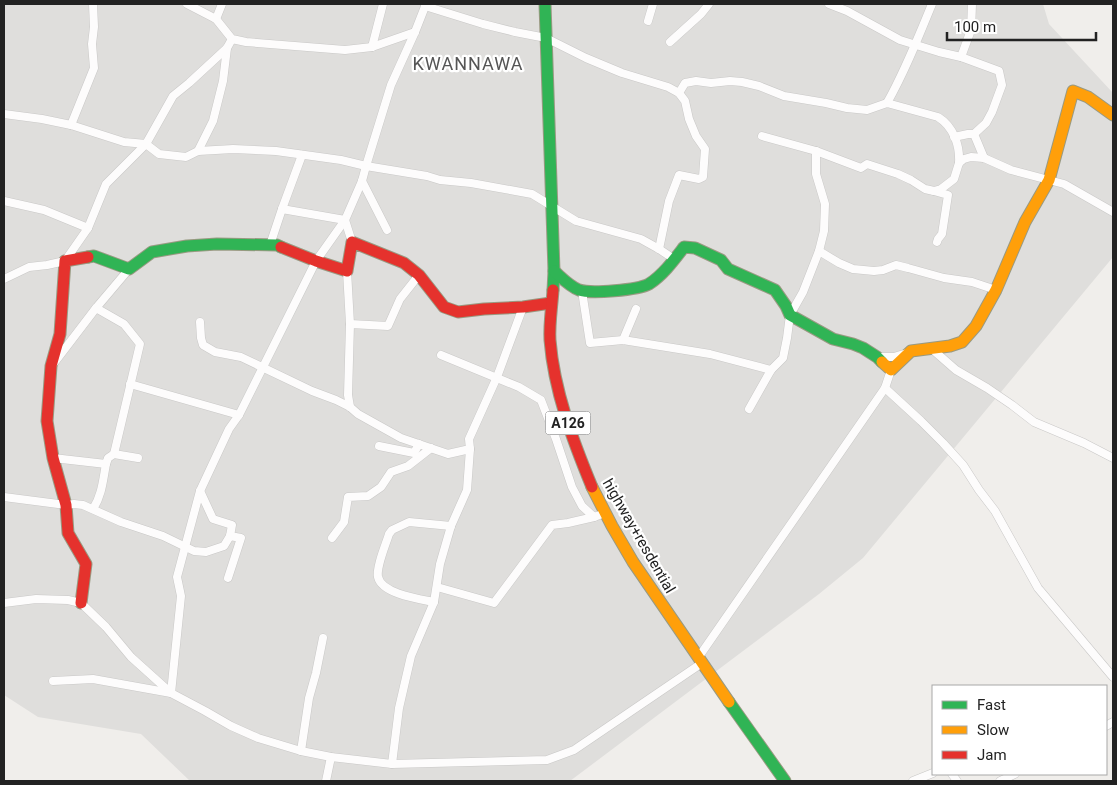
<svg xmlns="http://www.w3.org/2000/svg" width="1117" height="785" font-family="Roboto,sans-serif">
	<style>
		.residential { fill: #dfdedc }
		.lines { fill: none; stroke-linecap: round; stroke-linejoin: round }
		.street-casing { stroke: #c9c8c7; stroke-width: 9 }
		.fast-casing { stroke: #999a82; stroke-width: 13 }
		.slow-casing { stroke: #999a82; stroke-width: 13 }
		.jam-casing { stroke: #999a82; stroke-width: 13 }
		.street { stroke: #fdfcfc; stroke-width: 8 }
		.fast { stroke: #30b455; stroke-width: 11 }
		.slow { stroke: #ff9f0a; stroke-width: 11 }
		.jam { stroke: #e5322d; stroke-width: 11 }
		.labels { text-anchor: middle; stroke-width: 4.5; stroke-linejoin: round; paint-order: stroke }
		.shield { fill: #fff; stroke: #646464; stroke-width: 1 }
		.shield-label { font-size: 14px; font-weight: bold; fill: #222 }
		.street-label { font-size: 15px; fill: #222; stroke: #fff }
		.quarter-label { font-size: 18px; letter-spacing: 1px; fill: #555; stroke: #fff }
	</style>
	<rect width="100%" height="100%" fill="#f0eeeb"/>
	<!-- residential -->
	<path class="residential" d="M 4,4 L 1043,4 L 1049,24 L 1113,93 L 1113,257 L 863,558 L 819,594 L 570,781 L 190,781 L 141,734 L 38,717 L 4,695 Z"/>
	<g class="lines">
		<defs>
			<g id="street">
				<path d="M 187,4 L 216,19 L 232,39 L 246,42 L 345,50 L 372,47 L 415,32"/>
				<path d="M 829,4 L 847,11 L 900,40 L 939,52 L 961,57 L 999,71 L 1002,85 L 992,112 L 986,123 L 974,134 L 968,134 L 954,137"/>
				<path d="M 425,6 L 483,24 L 515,32 L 546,38 L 586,58 L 622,73 L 668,87 L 679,93 L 685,101 L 689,119 L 696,136 L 705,149 L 703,177 L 699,179 L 679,175 L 669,201 L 659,249"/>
				<path d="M 216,19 L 222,4"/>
				<path d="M 648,21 L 653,4"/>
				<path d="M 670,42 L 701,14 L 709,4"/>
				<path d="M 372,47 L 383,4"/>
				<path d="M 961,57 L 971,30 L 972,4"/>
				<path d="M 679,93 L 685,83 L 696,81 L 711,83 L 730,81 L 742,82 L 759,86 L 784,96 L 826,103 L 847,108 L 867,110 L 887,103 L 938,117 C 954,127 960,146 959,163"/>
				<path d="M 887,103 C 905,71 918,38 932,4"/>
				<path d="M 4,114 L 42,119 L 71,125 L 124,142 L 146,144 L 159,154 L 186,157 L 198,151 L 233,149 L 276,151 L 341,160 L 366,166 L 427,176 L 440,180 L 471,183 L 532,194 L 576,221 L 641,239 L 659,249 L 674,259"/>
				<path d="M 71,125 L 94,68 L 92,44 L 94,27 L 93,4"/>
				<path d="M 974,134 L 984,158"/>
				<path d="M 762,136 L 816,151 L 861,168 L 867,164 L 898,174 L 911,180 L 925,189 L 934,191 L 941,189 L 954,179 L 959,163 L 964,159 L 971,157 L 984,158 L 1011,170 L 1064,184 L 1113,212"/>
				<path d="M 198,151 L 213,121 L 223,81 L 227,48"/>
				<path d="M 362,181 L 387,230"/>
				<path d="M 934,191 L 948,195 L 942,234 L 938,239 L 937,242"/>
				<path d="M 4,201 L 44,210 L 88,228"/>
				<path d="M 282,209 L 345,220 L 352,242"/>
				<path d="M 270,245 L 282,209 L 302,155"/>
				<path d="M 819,251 L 839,263 L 853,269 L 874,271 L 883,270 L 896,265 L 908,268 L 944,278 L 972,282 L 996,290"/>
				<path d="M 347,271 L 350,324 L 348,395 L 350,407"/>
				<path d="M 4,279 L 29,267 L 47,265 L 65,261 L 88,228 L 106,184 L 146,144 L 173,96 L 189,83 L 227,48 L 232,39"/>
				<path d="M 582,291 L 590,343 L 623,340 L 710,354 L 771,370"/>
				<path d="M 96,308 L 124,324 L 140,344 L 114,454"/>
				<path d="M 200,322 L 201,338 L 203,345 L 215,352 L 241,357 L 312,391 L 336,400 L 350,407 L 358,414 L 401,438 L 448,454 L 470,449 L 469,439 L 497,377 L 523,307"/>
				<path d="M 350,324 L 388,326 L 400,299 L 419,275"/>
				<path d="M 623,340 L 636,309"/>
				<path d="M 932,349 L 956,370 L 987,388 L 1012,405 L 1034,422 L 1084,443 L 1113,458"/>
				<path d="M 441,355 L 519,387 L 541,400 L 556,439 L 572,487 L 582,506 L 594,517 L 605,513"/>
				<path d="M 877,357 L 894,357 L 907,353"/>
				<path d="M 54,363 L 96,308 L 129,269"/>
				<path d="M 130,384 L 239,415"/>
				<path d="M 885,388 L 921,421 L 943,443 L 963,465 L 979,490 L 995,511 L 1038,588 L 1113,677"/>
				<path d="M 749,409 L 771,370 L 783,358 L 787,338 L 790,315 L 803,292 L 819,251 L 824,231 L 825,204 L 816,174 L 816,151"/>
				<path d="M 379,446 L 414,453 L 419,444"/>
				<path d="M 53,458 L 106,464 L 108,458 L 114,454 L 138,458"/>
				<path d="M 4,497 L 66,505 L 74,504 L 83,505 L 121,522 L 163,536 L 194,551 L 206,552 L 224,546 L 230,536 L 232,525 L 213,519 L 200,491"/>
				<path d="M 93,509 C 102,495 103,480 106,464"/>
				<path d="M 332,538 L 344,522 L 348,497 L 368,496 L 381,487 L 391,472 L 408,466 L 431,448"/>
				<path d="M 228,578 L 241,538 L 230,536"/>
				<path d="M 437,587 L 494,603 L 552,525 L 568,523 L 594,517"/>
				<path d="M 434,602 C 419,599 382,594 378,577 C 376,567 386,544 389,534 L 392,530 L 409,522 L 451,526"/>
				<path d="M 4,603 L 36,599 L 68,600 L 81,603 L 106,627 L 131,657 L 171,693 L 205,711 L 231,726 L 258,738 L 301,751 L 331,757 L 392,764 L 547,760 L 574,750 L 702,663"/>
				<path d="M 698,658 L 885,388 L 891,370"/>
				<path d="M 53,681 L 93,679 L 171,693 L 181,596 L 177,577 L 200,491 L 229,429 L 239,415 L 316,261 L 345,220 L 362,181 L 366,166 L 391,85 L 415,32 L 426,4"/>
				<path d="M 1106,726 L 1113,722"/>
				<path d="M 301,751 L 309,698 L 316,673 L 323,638"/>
				<path d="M 392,764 L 399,708 L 411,656 L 434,602 L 440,564 L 451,526 L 467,490 L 470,449"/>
				<path d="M 952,774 L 957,781"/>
				<path d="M 326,781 L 331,757"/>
				<path d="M 913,781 L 933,773"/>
				<path d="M 1000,781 L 1015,774"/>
			</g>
			<g id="fast">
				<path d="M 545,4 L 554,271 L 553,290"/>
				<path d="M 88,257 L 94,256 L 129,269 L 152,252 L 187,246 L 217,244 L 277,245 L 281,247"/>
				<path d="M 554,271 C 562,278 569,286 579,290 C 591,294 638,290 649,284 C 663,275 674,260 684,247 L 695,248 L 721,260 L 728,269 L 775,290 L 786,306 L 790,315 L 833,339 L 853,344 L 863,348 L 877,357 L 882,362"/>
				<path d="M 729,702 L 785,781"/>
			</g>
			<g id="slow">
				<path d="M 882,362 L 891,370 L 911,351 L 950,346 L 962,342 L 976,326 L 996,290 L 1025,222 L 1049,180 L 1073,91 L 1088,97 L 1113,115"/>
				<path d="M 592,487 L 612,526 L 633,562 L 729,702"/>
			</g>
			<g id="jam">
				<path d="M 281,247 L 316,261 L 347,271 L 352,242 L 404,263 L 419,275 L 444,307 L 458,312 L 484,309 L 523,307 L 551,303"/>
				<path d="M 553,290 C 552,306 549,324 550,340 C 554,391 573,441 592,487"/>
				<path d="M 81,603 L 86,564 L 68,533 L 66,505 L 53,458 L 47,421 L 51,366 L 60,334 L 65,261 L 88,257"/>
			</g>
		</defs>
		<!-- street casing -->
		<use href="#street" class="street-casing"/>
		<!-- fast casing -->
		<use href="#fast" class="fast-casing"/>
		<!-- slow casing -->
		<use href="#slow" class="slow-casing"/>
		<!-- jam casing -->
		<use href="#jam" class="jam-casing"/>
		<!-- street -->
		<use href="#street" class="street"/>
		<!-- fast -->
		<use href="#fast" class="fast"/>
		<!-- slow -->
		<use href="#slow" class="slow"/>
		<!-- jam -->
		<use href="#jam" class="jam"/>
	</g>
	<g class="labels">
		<!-- shield labels -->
		<rect class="shield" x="545.5" y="411.5" width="45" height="23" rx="4"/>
		<g class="shield-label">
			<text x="568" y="428">A126</text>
		</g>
		<!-- street labels -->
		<g class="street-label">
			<text transform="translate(639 536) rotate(60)" y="5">highway+resdential</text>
		</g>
		<!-- quarter labels -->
		<g class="quarter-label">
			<text x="468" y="70">KWANNAWA</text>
		</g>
	</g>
	<!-- border -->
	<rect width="1117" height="785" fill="none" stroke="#222222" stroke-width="10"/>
	<!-- legend -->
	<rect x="932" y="685" width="175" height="90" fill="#ffffff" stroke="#a7a7a7"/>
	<rect x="942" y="701" width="25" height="8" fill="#30b455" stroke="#a7a7a7"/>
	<text x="977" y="710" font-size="15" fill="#222222">Fast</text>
	<rect x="942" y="726" width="25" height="8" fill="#ff9f0a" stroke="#a7a7a7"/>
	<text x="977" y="735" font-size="15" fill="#222222">Slow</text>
	<rect x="942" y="751" width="25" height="8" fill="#e5322d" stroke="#a7a7a7"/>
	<text x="977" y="760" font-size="15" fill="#222222">Jam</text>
	<!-- scale -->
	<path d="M947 32v8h149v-8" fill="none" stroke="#222222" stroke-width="2.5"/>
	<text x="954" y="32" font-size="15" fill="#222222" stroke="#ffffff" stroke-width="4" paint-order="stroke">100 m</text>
</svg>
